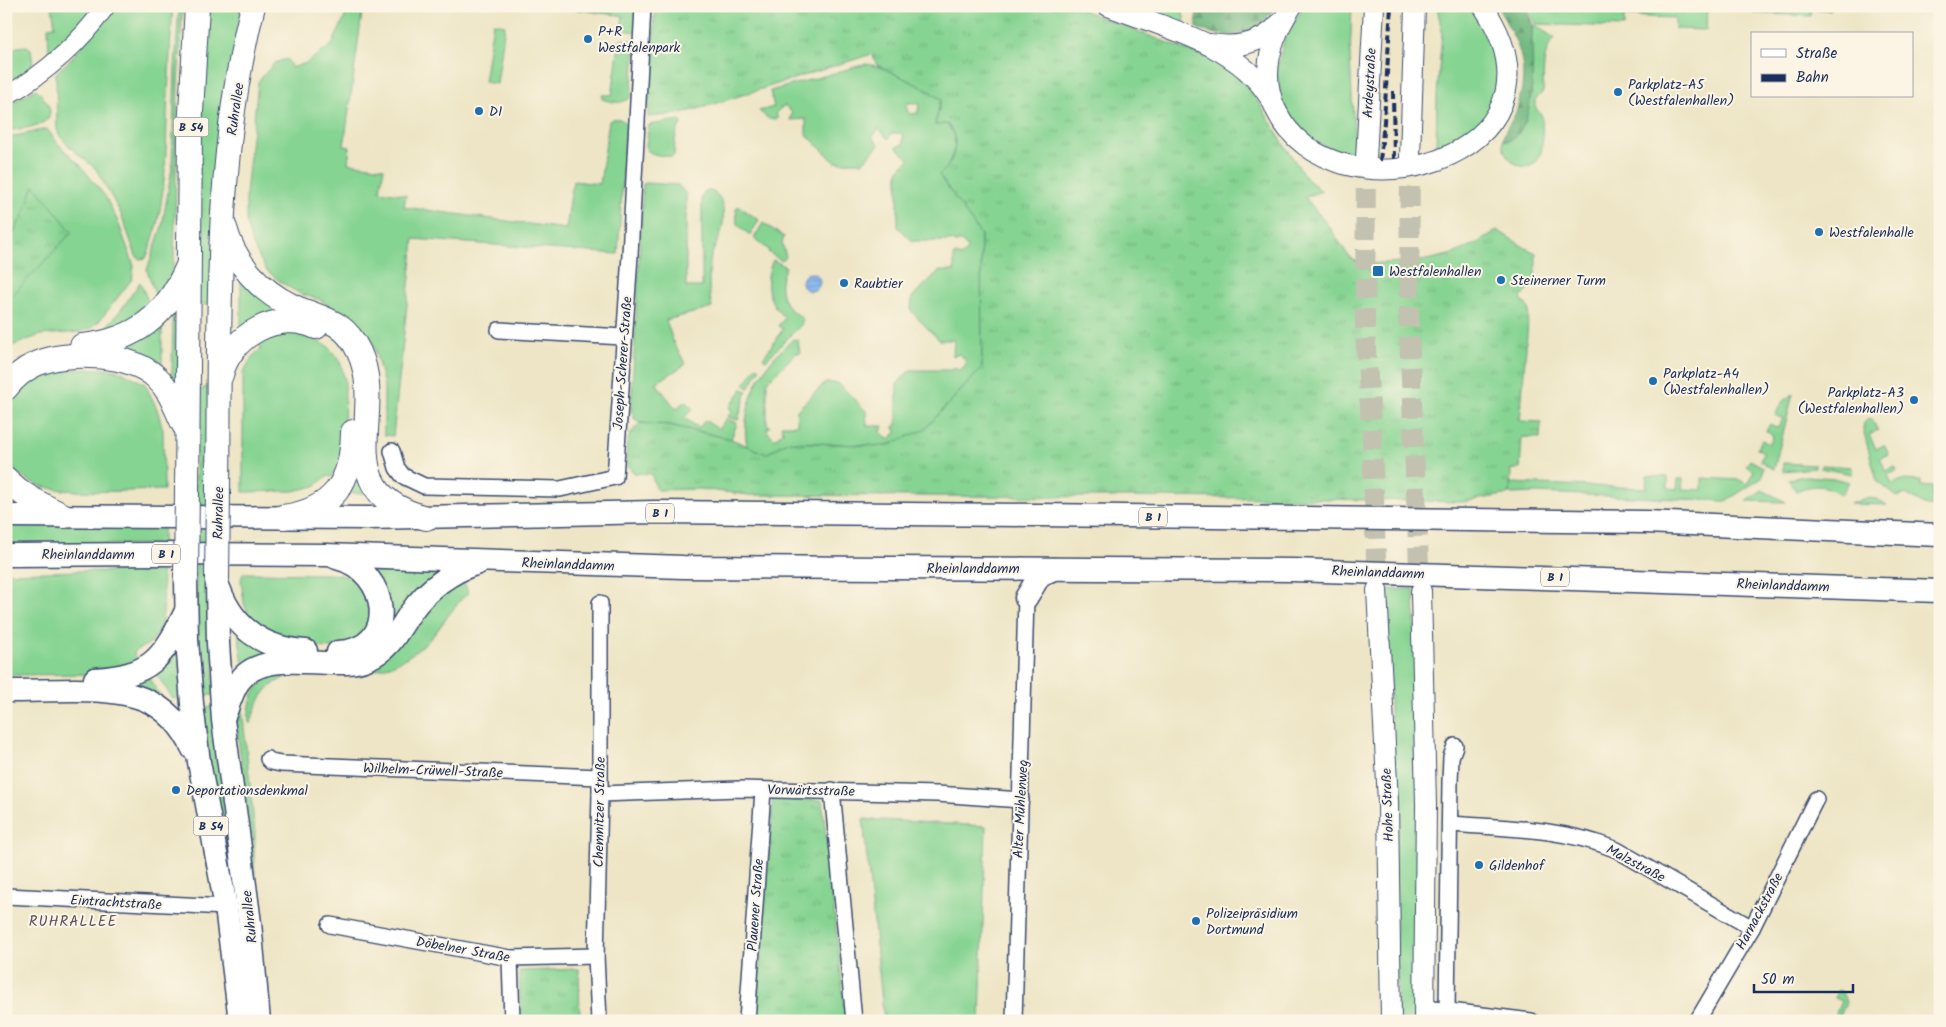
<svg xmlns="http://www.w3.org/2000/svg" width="1946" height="1027" font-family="Kalam,sans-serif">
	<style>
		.green { fill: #86d492; stroke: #508278; fill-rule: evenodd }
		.forest { fill: url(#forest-firs); stroke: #44726d }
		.park { fill: url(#park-tufts); stroke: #508278 }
		.water { fill: url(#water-rules); stroke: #4c71a5 }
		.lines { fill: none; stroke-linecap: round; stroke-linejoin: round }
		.secondary-tunnel { stroke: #c3c1b0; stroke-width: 20; stroke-dasharray: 20 10; stroke-linecap: butt }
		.minor-casing { stroke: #3a4a6d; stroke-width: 18 }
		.tertiary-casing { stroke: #3a4a6d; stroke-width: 20 }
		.secondary-casing { stroke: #3a4a6d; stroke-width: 22 }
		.primary-casing { stroke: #3a4a6d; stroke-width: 25 }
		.trunk-casing { stroke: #3a4a6d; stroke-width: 26 }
		.minor { stroke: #fff; stroke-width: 15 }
		.tertiary { stroke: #fff; stroke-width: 18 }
		.secondary { stroke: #fff; stroke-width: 20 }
		.primary { stroke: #fff; stroke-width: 22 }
		.trunk { stroke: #fff; stroke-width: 24 }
		.rail { stroke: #1b2f5e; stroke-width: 4; stroke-dasharray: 8 4; stroke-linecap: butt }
		.trunk-bridge-casing { stroke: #3a4a6d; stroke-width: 26; stroke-linecap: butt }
		.trunk-bridge { stroke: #fff; stroke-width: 24 }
		.poi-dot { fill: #1f6fb2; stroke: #fcf5e5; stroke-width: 2 }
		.labels { text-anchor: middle; stroke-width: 4; stroke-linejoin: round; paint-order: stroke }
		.shield { fill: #fcf5e5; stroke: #5e6a86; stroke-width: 1 }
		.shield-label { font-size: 12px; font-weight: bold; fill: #1b2f5e }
		.poi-label { font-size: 14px; fill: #1b2f5e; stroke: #fcf5e5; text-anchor: start }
		.street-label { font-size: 14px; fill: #1b2f5e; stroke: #fcf5e5 }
		.neighbourhood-label { font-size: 15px; letter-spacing: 1px; fill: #5d5562; stroke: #fcf5e5 }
	</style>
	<defs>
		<pattern id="forest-firs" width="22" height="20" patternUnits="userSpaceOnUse" patternTransform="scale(1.25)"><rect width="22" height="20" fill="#6cb67c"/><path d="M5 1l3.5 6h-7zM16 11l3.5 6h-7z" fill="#589469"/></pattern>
		<pattern id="park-tufts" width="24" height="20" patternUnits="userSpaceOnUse" patternTransform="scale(1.25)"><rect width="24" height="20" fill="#86d492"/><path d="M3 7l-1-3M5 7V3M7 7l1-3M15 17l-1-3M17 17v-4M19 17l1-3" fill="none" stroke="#73b680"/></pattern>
		<pattern id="water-rules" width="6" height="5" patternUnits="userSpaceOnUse" patternTransform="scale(1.25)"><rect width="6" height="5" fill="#7eb3ec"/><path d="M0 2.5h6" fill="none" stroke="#6692c2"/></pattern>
	</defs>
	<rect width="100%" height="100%" fill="#fcf5e5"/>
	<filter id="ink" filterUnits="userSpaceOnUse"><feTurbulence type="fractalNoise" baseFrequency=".02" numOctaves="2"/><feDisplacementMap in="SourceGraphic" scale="10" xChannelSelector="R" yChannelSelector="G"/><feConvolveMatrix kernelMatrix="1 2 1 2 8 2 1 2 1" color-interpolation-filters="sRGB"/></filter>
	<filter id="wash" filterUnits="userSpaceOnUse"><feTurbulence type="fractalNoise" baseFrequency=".0096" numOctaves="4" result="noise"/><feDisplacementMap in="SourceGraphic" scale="20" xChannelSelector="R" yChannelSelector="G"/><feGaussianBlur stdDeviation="1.12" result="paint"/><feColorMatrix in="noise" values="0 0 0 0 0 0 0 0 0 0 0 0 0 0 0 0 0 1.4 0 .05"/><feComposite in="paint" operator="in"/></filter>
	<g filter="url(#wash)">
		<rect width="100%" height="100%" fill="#ede5c5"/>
		<!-- green -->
		<g class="green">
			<path d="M 52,6 L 99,6 L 68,38 L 49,54 L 48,27 L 55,26 Z"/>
			<path d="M 113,6 L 173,6 C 170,42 169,78 167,114 C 166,162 165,213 146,258 L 140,259 L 136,256 L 121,214 L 96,169 L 72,149 L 59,135 L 57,129 L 56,73 L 71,59 Z"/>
			<path d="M 179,6 L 183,6 L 178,83 L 174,260 L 169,285 L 158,303 L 147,270 L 162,226 L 172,169 L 175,70 Z"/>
			<path d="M 206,6 L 245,6 L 211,305 L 198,304 L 199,136 Z"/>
			<path d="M 350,6 L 363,6 L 344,146 L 350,147 L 348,163 L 384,168 L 380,191 L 406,195 L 404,207 L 566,229 L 573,181 L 600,184 L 609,121 C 616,117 620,118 626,123 L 618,254 L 414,239 L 393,436 L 384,435 L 384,385 L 372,338 L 321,300 L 301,294 L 282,283 L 266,270 L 252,244 L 246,223 L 246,194 L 258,82 L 274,63 L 287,59 L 292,68 L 306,63 L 332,45 Z"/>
			<path d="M 554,6 L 638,6 L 637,32 L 621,30 L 623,16 Z"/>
			<path d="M 1137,6 L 1182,6 L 1185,24 Z"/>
			<path d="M 1304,6 L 1352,6 L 1350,56 L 1354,136 L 1353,157 L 1310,140 L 1283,107 L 1276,73 L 1285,36 Z"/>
			<path d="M 1437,6 L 1471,6 C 1479,19 1492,35 1496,50 C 1503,79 1491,121 1465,137 C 1456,142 1446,146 1436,150 L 1437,96 L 1442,32 Z"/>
			<path d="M 1527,6 L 1707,6 L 1706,30 L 1675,29 L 1675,18 L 1624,16 L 1624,27 L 1535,24 Z"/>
			<path d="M 493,23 L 505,25 L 497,84 L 484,82 Z"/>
			<path d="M 1532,24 L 1555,38 C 1541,53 1544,73 1543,92 L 1535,100 L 1535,107 L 1542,116 C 1542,128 1545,148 1538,159 C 1527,178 1500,158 1503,140 L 1509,141 L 1515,137 L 1525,122 Z"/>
			<path d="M 620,39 L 636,41 L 631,97 C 622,105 612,102 602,99 L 602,95 L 612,95 Z"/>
			<path d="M 27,46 L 31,49 L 33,66 L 6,87 L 6,51 L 18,47 Z"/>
			<path d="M 866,64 C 890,67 920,86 941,99 L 935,125 L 946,124 C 962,138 953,155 945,171 L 981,235 L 982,368 L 934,419 L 940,424 L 885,446 L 787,442 L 766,454 L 747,446 C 742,421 751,388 766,368 C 773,357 784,348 793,339 L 798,340 L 800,353 L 796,353 L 767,382 L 767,425 L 769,425 L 769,428 L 767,428 L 767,431 L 774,438 L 776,438 L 783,432 L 781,425 L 797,425 L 797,410 L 825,383 L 838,383 L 866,411 L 867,426 L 883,426 L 881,432 L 887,439 L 890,439 L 896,432 L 896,429 L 894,429 L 894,426 L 897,426 L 897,384 L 910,370 L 953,370 L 953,368 L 956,368 L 957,370 L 960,370 L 966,364 L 966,361 L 960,354 L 953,356 L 954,340 L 939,340 L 911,311 L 912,297 L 939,271 L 954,271 L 954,254 L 961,257 L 967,250 L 967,247 L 961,241 L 958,241 L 957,243 L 954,243 L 953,241 L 912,241 L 898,227 L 898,171 L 909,159 L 896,147 L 903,144 L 903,135 L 900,133 L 892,133 L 888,139 L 879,129 L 872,137 L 879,145 L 863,162 L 835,162 L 806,134 L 806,119 L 790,120 L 792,113 L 786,106 L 783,106 L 776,113 L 778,119 L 769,119 L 759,111 L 774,107 L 770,91 ZM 907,103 L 919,103 L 918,113 L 910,114 L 907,110 Z"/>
			<path d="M 36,89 C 70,124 34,127 6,131 L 6,106 Z"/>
			<path d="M 680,120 L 681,124 C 674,134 675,143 674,155 L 672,157 L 653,154 L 647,150 L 646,145 L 649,125 Z"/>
			<path d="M 47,129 L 60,146 L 80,165 L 105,196 L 118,222 L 134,266 L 132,279 L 101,319 L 92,328 L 80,332 L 40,335 L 12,346 L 6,351 L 6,196 L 11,173 L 9,166 L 6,165 L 6,138 Z"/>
			<path d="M 646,183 L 678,185 L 686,194 L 686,287 L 702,287 L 702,195 L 705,191 C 725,189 725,215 722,229 C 719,241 712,249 710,262 C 708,278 709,292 712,308 L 666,320 L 674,344 L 686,364 L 656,383 L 676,409 L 685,401 L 693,409 L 684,418 L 699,428 L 705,420 L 718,429 L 726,419 L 737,423 L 731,439 L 669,425 L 640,423 L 635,419 L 631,411 L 643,184 Z"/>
			<path d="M 738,206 L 759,220 L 750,235 L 737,224 L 736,209 Z"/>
			<path d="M 763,223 L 784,237 L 782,243 L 786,257 L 782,261 L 768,252 L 769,250 L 754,238 Z"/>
			<path d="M 773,260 L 786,267 C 778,281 779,297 790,309 C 794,313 800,315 803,319 L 801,325 L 766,360 L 763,358 L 783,329 L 778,326 L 785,318 C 767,302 763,282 773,260 Z"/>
			<path d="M 241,276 L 280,312 L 243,330 L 241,323 Z"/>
			<path d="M 140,282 L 152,311 L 92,338 C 113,324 126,303 140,282 Z"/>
			<path d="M 178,298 L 180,392 L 170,375 L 172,371 L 173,321 L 169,314 Z"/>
			<path d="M 162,323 L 162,368 L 115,348 Z"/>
			<path d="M 291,332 L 310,337 L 329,347 L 340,362 L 345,380 L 344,440 L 340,463 L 332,477 L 327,476 L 315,486 L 294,491 L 243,492 L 243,373 L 252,357 L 261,349 L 259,344 L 273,335 Z"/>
			<path d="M 757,366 L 760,368 L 749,388 L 744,385 Z"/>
			<path d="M 79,369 L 109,369 L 123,372 L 145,384 L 157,409 L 163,430 L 164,490 C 130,490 66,496 36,484 C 24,479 13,471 7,460 C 5,454 6,447 6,441 C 6,418 4,398 24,382 C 39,371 61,370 79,369 Z"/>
			<path d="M 210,385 L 214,695 L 200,696 L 196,641 L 196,392 Z"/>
			<path d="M 742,389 L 747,391 L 738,420 L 728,417 L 732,410 L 729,408 Z"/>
			<path d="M 1793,394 L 1774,469 L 1760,461 L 1764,453 L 1757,448 L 1762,440 L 1769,444 L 1773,436 L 1766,431 L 1770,424 L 1778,428 L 1783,419 L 1775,415 L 1783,401 Z"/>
			<path d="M 1868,419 L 1873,421 L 1878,431 L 1869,435 L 1876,449 L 1884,445 L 1889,454 L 1880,458 L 1886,471 L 1895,467 L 1897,471 L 1888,475 L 1892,484 L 1902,480 L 1921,481 L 1921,486 L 1933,487 L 1933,498 L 1940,498 L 1940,508 L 1924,505 L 1906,494 L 1897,497 L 1877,481 L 1863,429 L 1864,423 Z"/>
			<path d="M 1750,460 L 1763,467 L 1762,478 L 1726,501 L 1537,493 L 1510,494 L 1510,483 L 1646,488 L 1647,476 L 1668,477 L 1668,488 L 1677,489 L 1678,479 L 1683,479 L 1682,489 L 1702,490 L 1702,478 L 1740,480 L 1747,484 L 1754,471 L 1746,466 Z"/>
			<path d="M 1783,463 L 1815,465 L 1815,468 L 1783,471 Z"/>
			<path d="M 1821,465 L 1852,467 L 1852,474 L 1820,468 Z"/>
			<path d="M 358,472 L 369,493 L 348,493 Z"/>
			<path d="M 1806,476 L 1833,478 L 1849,482 L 1841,495 C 1826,484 1813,484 1796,491 L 1788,479 Z"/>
			<path d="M 1762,490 L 1786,502 L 1747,501 Z"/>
			<path d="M 1866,498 L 1877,499 L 1887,505 L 1850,504 Z"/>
			<path d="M 6,525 L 163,526 L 163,544 L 6,545 Z"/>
			<path d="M 366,570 L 453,572 L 382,631 Z"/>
			<path d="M 84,571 L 162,572 C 163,595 168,625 150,643 C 146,646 140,648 136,650 L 134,654 L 139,664 L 107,674 L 6,675 L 6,573 Z"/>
			<path d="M 243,573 L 330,574 L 354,577 L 366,588 L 371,624 L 362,637 L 333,648 L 292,646 L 250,620 L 244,603 L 241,580 Z"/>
			<path d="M 464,581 L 468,593 C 453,606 443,625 429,640 C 385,682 344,673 289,670 L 321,669 L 435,596 Z"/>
			<path d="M 1387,589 L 1414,589 L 1420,853 L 1417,1021 L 1398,1021 Z"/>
			<path d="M 228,614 L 235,673 L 229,685 Z"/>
			<path d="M 238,631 L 280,656 L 243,664 Z"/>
			<path d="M 178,639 L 182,697 L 173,699 L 153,669 Z"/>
			<path d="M 146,674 L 167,705 L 117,685 Z"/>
			<path d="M 283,676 L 284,678 C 264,687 256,703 251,723 L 249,723 C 248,710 251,690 263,681 C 268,677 277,677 283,676 Z"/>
			<path d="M 237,705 L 242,708 L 255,834 L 254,865 L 256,881 L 253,881 L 250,834 L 236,719 Z"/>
			<path d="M 215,707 L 241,902 L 232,902 L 201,708 Z"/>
			<path d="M 863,819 L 986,826 L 980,1021 L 884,1021 Z"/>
			<path d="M 1838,990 L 1842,992 L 1846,1002 L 1838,1021 L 1833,1021 L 1841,1001 L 1834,998 Z"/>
		</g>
		<!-- forest -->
		<g class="forest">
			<path d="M 1196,6 L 1277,6 C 1272,12 1267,19 1261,24 C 1241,39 1218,37 1197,28 Z"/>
			<path d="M 1497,6 L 1525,6 C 1527,12 1531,18 1532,24 C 1533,31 1531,38 1532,44 C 1533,65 1536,142 1503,140 C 1504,129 1514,120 1517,109 C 1531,63 1519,45 1497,6 Z"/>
		</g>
		<!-- park -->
		<g class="park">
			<path d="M 6,6 L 14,6 L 12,27 L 6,32 Z"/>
			<path d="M 655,6 L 1072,6 L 1207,58 L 1244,78 L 1288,151 L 1307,179 L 1322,191 L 1305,197 L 1330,228 L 1350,258 L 1363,264 L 1422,261 L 1453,254 L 1479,242 L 1497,230 L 1524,247 L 1536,253 C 1536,273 1536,283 1521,298 L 1529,309 L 1520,421 L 1541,422 L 1540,438 L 1522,437 L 1520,469 L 1511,469 L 1510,494 L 1462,502 L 1281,498 L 749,495 L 700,489 L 657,490 L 651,474 L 634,473 L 627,465 C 626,445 625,437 640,423 L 669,425 L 731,439 L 766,454 L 787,442 L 885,446 L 924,430 L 982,368 L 981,235 L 939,175 C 954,164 962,138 947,124 L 935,125 L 941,99 L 926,89 L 877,65 L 872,54 L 698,109 L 677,114 L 648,117 Z"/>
			<path d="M 1753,6 L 1834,6 L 1830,10 L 1812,9 L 1811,16 L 1753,13 Z"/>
			<path d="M 34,185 L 72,232 L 6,302 L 6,247 L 24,213 Z"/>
			<path d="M 773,799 L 822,800 L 846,1021 L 756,1021 Z"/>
			<path d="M 579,969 L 580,1021 L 521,1021 L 519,971 Z"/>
		</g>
		<!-- water -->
		<circle class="water" cx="811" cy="282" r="9"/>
	</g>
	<g filter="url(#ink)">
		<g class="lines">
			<!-- secondary-tunnel -->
			<g class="secondary-tunnel">
				<path d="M 1410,157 L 1409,332 L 1420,589"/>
				<path d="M 1366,159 L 1365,333 L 1372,438 L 1377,589"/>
			</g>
			<defs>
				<g id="minor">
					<path d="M 499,330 L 623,337"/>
					<path d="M 392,451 L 397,468 L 403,476 L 424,486 L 560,489 L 615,477 L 630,255 L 643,6"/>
					<path d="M 268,759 L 271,762 L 281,764 L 600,777"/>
					<path d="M 832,790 L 854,1021"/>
					<path d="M 600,794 L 739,789 L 937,794 L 1021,800"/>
					<path d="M 1450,824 C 1507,828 1564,828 1617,850 L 1752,928"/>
					<path d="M 6,896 L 226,907"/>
					<path d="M 330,925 L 510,958 L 596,956"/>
					<path d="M 510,958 L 512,1021"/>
					<path d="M 1425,1008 L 1531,1021"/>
					<path d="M 1447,1010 L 1450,782 L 1451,757 L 1455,746"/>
					<path d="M 599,1021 L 596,956 L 600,794 L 600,603"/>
					<path d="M 747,1021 L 763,790"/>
					<path d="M 1014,1021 L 1026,598"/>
					<path d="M 1697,1021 L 1752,928 L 1816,799"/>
				</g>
				<path id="tertiary" d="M 6,96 C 46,73 80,43 106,6"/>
				<g id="secondary">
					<path d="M 1108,6 C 1163,27 1238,44 1270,98"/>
					<path d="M 1292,6 C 1271,38 1259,74 1276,110 C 1332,227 1586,160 1483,6"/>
					<path d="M 1210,44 C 1236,48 1261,45 1279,24"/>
					<path d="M 1410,157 L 1415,6"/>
					<path d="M 1366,159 L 1374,6"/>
					<path d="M 1377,590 L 1388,802 L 1391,1021"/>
					<path d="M 1421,591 L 1426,804 L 1424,1021"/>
				</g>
				<g id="primary">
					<path d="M 6,516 L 368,518 L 655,512 L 1037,515 L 1646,522 L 1940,535"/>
					<path d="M 6,555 L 156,554 L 326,555 L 683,567 L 1293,570 L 1940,591"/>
					<path d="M 337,558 C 390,571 400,650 338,652"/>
					<path d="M 186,578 L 187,640 L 192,704 L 199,762 L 226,907 L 240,1021"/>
					<path d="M 217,580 L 218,643 L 223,720 L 250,923 L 259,1021"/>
					<path d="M 219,588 C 234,629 264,649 306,651"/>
					<path d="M 1026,598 L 1040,575 L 1054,569"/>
					<path d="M 95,679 C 151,675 162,660 186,611"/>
					<path d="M 6,691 C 29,691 52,690 75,690 C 129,690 168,696 193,749"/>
					<path d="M 225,714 C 229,704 232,692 238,683 C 257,654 302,663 331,663 C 344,663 357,664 369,658 C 391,649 398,630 411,612 C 427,589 452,571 478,563"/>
				</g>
				<g id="trunk">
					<path d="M 225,228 C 234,262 260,291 292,306 C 321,319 344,319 359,352 C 388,414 325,491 426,518"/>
					<path d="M 82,346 C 135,341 166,316 187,268"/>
					<path d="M 221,375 C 230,335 279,309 316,327"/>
					<path d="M 6,388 C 14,378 24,369 36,364 C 68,350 131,353 157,378 C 171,391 176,409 184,425"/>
					<path d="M 6,479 C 22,496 44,506 64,516"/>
					<path d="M 187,491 L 190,130 L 197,6"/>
					<path d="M 218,491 C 220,329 213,164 253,6"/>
					<path d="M 283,517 C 334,510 352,482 353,432"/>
				</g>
			</defs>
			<!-- minor casing -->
			<use href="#minor" class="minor-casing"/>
			<!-- tertiary casing -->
			<use href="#tertiary" class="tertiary-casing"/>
			<!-- secondary casing -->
			<use href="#secondary" class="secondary-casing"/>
			<!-- primary casing -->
			<use href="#primary" class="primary-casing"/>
			<!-- trunk casing -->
			<use href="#trunk" class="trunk-casing"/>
			<!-- minor -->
			<use href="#minor" class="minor"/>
			<!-- tertiary -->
			<use href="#tertiary" class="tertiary"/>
			<!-- secondary -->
			<use href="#secondary" class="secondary"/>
			<!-- primary -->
			<use href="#primary" class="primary"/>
			<!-- trunk -->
			<use href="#trunk" class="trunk"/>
			<!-- rail -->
			<g class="rail">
				<path d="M 1393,91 L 1394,161"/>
				<path d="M 1380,161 L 1384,122 L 1391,6"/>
			</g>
			<defs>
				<g id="trunk-bridge">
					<path d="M 186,578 L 187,491"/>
					<path d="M 217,580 L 218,491"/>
				</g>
			</defs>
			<!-- trunk-bridge casing -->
			<use href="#trunk-bridge" class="trunk-bridge-casing"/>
			<!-- trunk-bridge -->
			<use href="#trunk-bridge" class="trunk-bridge"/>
		</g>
	</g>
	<!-- markers -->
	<g class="poi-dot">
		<circle cx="588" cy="39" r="5"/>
		<circle cx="1618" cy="92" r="5"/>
		<circle cx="479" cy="111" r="5"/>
		<circle cx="1819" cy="232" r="5"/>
		<rect x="1372" y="265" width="12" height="12" rx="2.5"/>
		<circle cx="1501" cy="280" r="5"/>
		<circle cx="844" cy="283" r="5"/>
		<circle cx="1653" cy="381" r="5"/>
		<circle cx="1914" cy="400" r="5"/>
		<circle cx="176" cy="790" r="5"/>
		<circle cx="1479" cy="865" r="5"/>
		<circle cx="1196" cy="921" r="5"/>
	</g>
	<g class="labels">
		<!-- shield labels -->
		<g class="shield">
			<rect x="173.5" y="117.5" width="35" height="19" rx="4"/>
			<rect x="646" y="503.5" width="28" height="19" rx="4"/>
			<rect x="1139" y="507.5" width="28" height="19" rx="4"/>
			<rect x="152" y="544.5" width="28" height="19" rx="4"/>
			<rect x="1541" y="567.5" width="28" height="19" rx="4"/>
			<rect x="193.5" y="816.5" width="35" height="19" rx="4"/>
		</g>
		<g class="shield-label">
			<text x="191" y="131">B 54</text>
			<text x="660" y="517">B 1</text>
			<text x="1153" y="521">B 1</text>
			<text x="166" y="558">B 1</text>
			<text x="1555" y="581">B 1</text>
			<text x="211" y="830">B 54</text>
		</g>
		<!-- poi labels -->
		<g class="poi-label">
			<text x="598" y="36">P+R<tspan x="598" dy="16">Westfalenpark</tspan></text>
			<text x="1628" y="89">Parkplatz-A5<tspan x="1628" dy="16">(Westfalenhallen)</tspan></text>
			<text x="489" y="116">D1</text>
			<text x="1829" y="237">Westfalenhalle</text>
			<text x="1389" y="276">Westfalenhallen</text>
			<text x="1511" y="285">Steinerner Turm</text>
			<text x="854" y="288">Raubtier</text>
			<text x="1663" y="378">Parkplatz-A4<tspan x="1663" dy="16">(Westfalenhallen)</tspan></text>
			<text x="1904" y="397" text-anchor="end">Parkplatz-A3<tspan x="1904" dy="16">(Westfalenhallen)</tspan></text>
			<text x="186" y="795">Deportationsdenkmal</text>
			<text x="1489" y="870">Gildenhof</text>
			<text x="1206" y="918">Polizeipräsidium<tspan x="1206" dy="16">Dortmund</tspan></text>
		</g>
		<!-- street labels -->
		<g class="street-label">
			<text transform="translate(1369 83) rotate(-87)" y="5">Ardeystraße</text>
			<text transform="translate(235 109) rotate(-82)" y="5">Ruhrallee</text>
			<text transform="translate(622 363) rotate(-86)" y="5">Joseph-Scherer-Straße</text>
			<text transform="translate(218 513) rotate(-89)" y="5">Ruhrallee</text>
			<text x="88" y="559">Rheinlanddamm</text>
			<text transform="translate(568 564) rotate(2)" y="5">Rheinlanddamm</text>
			<text x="973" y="573">Rheinlanddamm</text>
			<text transform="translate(1378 572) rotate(2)" y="5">Rheinlanddamm</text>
			<text transform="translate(1783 585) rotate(2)" y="5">Rheinlanddamm</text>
			<text transform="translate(433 770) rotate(2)" y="5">Wilhelm-Crüwell-Straße</text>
			<text transform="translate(811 790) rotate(1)" y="5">Vorwärtsstraße</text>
			<text transform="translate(1387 805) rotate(-92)" y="5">Hohe Straße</text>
			<text transform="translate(1020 809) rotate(-87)" y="5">Alter Mühlenweg</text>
			<text transform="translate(599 812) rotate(-89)" y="5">Chemnitzer Straße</text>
			<text transform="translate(1636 863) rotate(28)" y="5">Malzstraße</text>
			<text transform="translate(116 902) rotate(3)" y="5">Eintrachtstraße</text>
			<text transform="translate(755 905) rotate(-86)" y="5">Plauener Straße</text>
			<text transform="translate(1759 911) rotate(-62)" y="5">Harnackstraße</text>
			<text transform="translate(249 917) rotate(-96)" y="5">Ruhrallee</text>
			<text transform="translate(463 949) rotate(10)" y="5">Döbelner Straße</text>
		</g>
		<!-- neighbourhood labels -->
		<g class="neighbourhood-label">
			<text x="73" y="926">RUHRALLEE</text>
		</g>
	</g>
	<!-- margin -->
	<rect width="1946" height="1027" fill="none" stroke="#fcf5e5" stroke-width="25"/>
	<!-- legend -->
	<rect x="1751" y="32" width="162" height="65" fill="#fcf5e5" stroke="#a2a6af"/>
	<rect x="1761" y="49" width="25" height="8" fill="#ffffff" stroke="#a2a6af"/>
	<text x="1796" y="58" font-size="15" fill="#1b2f5e">Straße</text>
	<rect x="1761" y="74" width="25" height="8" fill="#1b2f5e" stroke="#a2a6af"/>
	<text x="1796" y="82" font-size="15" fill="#1b2f5e">Bahn</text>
	<!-- scale -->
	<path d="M1754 984v8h99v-8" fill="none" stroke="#1b2f5e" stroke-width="2.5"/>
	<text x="1761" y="984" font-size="15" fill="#1b2f5e" stroke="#fcf5e5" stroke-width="4" paint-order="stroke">50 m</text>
</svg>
